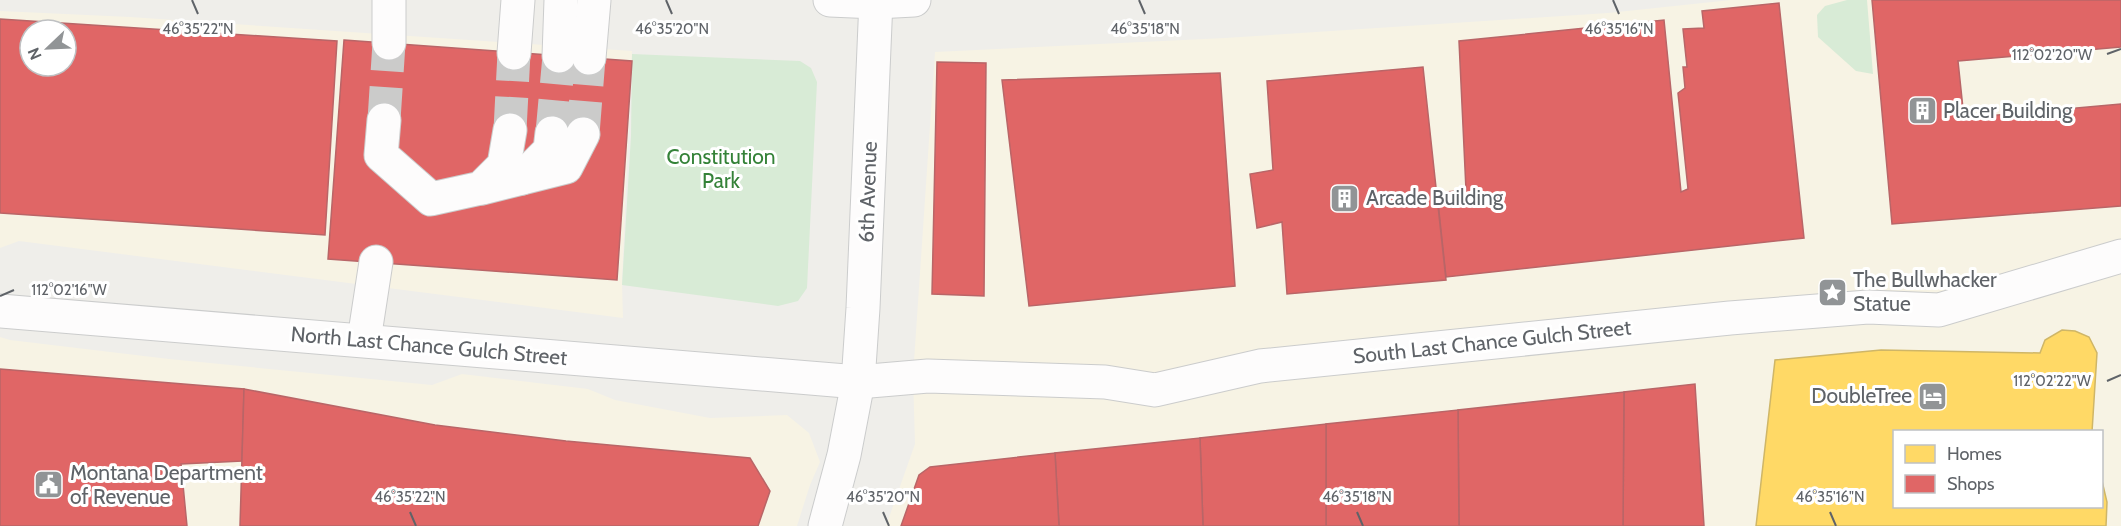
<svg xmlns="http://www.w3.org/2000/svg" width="2121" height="526" font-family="Cabin,sans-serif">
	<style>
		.commercial { fill: #f7f3e4; fill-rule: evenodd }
		.green { fill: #d8ebd6 }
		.homes { fill: #ffd966; stroke: #cfb667; stroke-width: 1.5 }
		.shops { fill: #e06666; stroke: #b96567; stroke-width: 1.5; fill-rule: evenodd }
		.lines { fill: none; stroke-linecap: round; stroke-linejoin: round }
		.minor-tunnel { stroke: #cbcbca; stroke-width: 33; stroke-dasharray: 33 16; stroke-linecap: butt }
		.minor-casing { stroke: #cbcccc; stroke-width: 35 }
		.minor { stroke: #fdfcfc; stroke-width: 33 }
		.ticks { fill: none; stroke: #5f6368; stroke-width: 2 }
		.labels { text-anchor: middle; stroke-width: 6; stroke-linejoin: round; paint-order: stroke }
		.poi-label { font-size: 21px; fill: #5f6368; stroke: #fff; text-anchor: start }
		.park-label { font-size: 21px; fill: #348238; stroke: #fff }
		.street-label { font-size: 21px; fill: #5f6368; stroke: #fff }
		.ticks-label { font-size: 15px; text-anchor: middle; fill: #5f6368; stroke: #fff; stroke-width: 6; stroke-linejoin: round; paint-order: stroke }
	</style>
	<rect width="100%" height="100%" fill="#efeeea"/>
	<!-- commercial -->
	<g class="commercial">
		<path d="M 1731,0 L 2121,0 L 2121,526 L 886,526 L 915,444 L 913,376 L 935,52 L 1225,38 L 1608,13 ZM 1894,432 L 2102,432 L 2102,506 L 1894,506 Z"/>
		<path d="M 0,11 L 130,17 L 632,51 L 622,283 L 623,318 L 19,241 L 0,248 ZM 30,30 L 66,30 L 66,66 L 30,66 Z"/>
		<path d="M 0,337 L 10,340 L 169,359 L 432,385 L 462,374 L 588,389 L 615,400 L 710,418 L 787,415 L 809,433 L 820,462 L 810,485 L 797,526 L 0,526 Z"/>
	</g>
	<!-- green -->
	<g class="green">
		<path d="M 1847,0 L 1867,0 L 1873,74 L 1856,71 L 1818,37 L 1817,15 L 1825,6 Z"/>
		<path d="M 632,54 L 800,61 L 811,68 L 817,82 L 807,288 L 798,301 L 778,306 L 622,285 L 631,136 Z"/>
	</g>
	<!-- homes -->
	<path class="homes" d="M 2062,330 L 2075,331 L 2089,337 L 2097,353 L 2092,432 L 1894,432 L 1894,506 L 2102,506 L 2102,481 L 2107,502 L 2106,526 L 1756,526 L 1775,360 L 1881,350 L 2040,353 L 2045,340 Z"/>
	<!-- shops -->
	<g class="shops">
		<path d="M 1872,0 L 2121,0 L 2121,47 L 1958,61 L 1964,118 L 2121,104 L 2121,206 L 1892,224 Z"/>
		<path d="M 1779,3 L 1804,238 L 1446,277 L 1437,193 L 1466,190 L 1459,41 L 1664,20 L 1681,192 L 1688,189 L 1678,93 L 1685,88 L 1683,67 L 1687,67 L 1683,29 L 1704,28 L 1702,11 Z"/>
		<path d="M 0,19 L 337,41 L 325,235 L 0,213 ZM 30,30 L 66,30 L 66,66 L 30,66 Z"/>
		<path d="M 344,40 L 632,61 L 617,280 L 328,259 Z"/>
		<path d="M 937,62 L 986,63 L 984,296 L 932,294 Z"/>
		<path d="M 1423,67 L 1446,280 L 1287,294 L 1282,222 L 1257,228 L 1250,174 L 1273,170 L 1267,81 Z"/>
		<path d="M 1220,73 L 1235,286 L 1029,306 L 1002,80 Z"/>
		<path d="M 0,369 L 244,389 L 242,461 L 181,464 L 187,526 L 0,526 Z"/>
		<path d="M 1695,384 L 1704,526 L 1623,526 L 1624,392 Z"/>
		<path d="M 244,389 L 435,425 L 566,441 L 750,458 L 770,491 L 758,526 L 240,526 Z"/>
		<path d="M 1624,392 L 1623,526 L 1459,526 L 1458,410 Z"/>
		<path d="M 1458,410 L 1459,526 L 1326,526 L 1326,424 Z"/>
		<path d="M 1326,424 L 1326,526 L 1203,526 L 1200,438 Z"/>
		<path d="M 1200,438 L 1203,526 L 1059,526 L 1055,453 Z"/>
		<path d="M 1055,453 L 1059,526 L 901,526 L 919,475 L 930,467 Z"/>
	</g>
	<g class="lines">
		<!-- minor-tunnel -->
		<g class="minor-tunnel">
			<path d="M 384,120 L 389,43"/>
			<path d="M 510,130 L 514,53"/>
			<path d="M 552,133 L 559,56"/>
			<path d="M 583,134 L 589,58"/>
		</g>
		<defs>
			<g id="minor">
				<path d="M 830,0 L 876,2 L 914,0"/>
				<path d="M 389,43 L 389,0"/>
				<path d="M 514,53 L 518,0"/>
				<path d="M 559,56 L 561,0"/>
				<path d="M 589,58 L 594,0"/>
				<path d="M 384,120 L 381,155 L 431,199 L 481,188 L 504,165 L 510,130"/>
				<path d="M 522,178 L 566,167 L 583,134"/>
				<path d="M 482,188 L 522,178 L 550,150 L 552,133"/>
				<path d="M 0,311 L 858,382 L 928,376 L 1105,382 L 1155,390 L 1260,366 L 1730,318 L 1868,307 L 1939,310 L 2121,256"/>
				<path d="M 364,340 L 376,262"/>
				<path d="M 825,526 L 844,455 L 858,382 L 863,308 L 876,0"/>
			</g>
		</defs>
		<!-- minor casing -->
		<use href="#minor" class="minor-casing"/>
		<!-- minor -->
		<use href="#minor" class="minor"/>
	</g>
	<!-- ticks -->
	<path class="ticks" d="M 192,0 L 198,14M 666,0 L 672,14M 1139,0 L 1145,14M 1613,0 L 1619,14M 2107,54 L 2121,49M 0,296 L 14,290M 2107,381 L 2121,375M 410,512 L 416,526M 883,512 L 889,526M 1357,512 L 1363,526M 1830,512 L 1836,526"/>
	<!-- icons -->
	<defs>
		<symbol id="building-square" viewBox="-11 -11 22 22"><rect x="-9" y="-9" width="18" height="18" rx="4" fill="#919496" stroke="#fff"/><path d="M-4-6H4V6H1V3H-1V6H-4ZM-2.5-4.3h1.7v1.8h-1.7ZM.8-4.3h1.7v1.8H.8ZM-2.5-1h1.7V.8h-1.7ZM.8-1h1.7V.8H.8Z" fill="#fff"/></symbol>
		<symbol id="sight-square" viewBox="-11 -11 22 22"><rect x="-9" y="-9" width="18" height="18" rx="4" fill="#919496" stroke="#fff"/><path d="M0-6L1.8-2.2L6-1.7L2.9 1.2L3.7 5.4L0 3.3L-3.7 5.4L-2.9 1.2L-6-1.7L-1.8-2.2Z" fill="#fff"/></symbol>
		<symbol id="hotel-square" viewBox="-11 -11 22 22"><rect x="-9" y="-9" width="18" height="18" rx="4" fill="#919496" stroke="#fff"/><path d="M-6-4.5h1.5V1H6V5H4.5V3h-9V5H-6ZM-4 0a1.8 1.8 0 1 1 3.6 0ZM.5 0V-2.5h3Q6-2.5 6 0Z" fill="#fff"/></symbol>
		<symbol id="civic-square" viewBox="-11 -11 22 22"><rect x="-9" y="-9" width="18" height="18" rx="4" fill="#919496" stroke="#fff"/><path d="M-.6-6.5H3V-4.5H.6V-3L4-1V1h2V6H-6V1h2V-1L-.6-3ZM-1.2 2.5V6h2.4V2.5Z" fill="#fff"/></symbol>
	</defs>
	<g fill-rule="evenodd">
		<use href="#building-square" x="1906" y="94" width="33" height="33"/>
		<use href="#building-square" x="1328" y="182" width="33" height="33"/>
		<use href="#sight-square" x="1816" y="276" width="33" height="33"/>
		<use href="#hotel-square" x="1916" y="380" width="33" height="33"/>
		<use href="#civic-square" x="32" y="468" width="33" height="33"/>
	</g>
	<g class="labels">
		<!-- poi labels -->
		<g class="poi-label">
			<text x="1943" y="118">Placer Building</text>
			<text x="1366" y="205">Arcade Building</text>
			<text x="1853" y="287">The Bullwhacker<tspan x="1853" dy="24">Statue</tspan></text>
			<text x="1912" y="403" text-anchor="end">DoubleTree</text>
			<text x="70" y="480">Montana Department<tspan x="70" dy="24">of Revenue</tspan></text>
		</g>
		<!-- park labels -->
		<g class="park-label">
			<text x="721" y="164">Constitution<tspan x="721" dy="24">Park</tspan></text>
		</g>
		<!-- street labels -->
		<g class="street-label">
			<text transform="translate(868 192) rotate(-88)" y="7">6th Avenue</text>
			<text transform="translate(1492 342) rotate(-6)" y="7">South Last Chance Gulch Street</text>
			<text transform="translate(429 346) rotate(5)" y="7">North Last Chance Gulch Street</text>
		</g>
	</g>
	<g class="ticks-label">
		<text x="198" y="34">46°35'22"N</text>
		<text x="672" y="34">46°35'20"N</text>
		<text x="1145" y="34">46°35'18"N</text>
		<text x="1619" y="34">46°35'16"N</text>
		<text x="2052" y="60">112°02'20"W</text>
		<text x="69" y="295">112°02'16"W</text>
		<text x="2052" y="386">112°02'22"W</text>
		<text x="410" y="502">46°35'22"N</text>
		<text x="883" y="502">46°35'20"N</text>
		<text x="1357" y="502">46°35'18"N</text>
		<text x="1830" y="502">46°35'16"N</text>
	</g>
	<!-- legend -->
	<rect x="1893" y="430" width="210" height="78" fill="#ffffff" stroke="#bfc1c3" stroke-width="1.5"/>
	<rect x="1905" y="445" width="30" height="18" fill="#ffd966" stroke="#bfc1c3" stroke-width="1.5"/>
	<text x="1947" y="460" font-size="18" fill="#5f6368">Homes</text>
	<rect x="1905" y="475" width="30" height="18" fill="#e06666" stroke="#bfc1c3" stroke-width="1.5"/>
	<text x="1947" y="490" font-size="18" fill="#5f6368">Shops</text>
	<!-- north arrow -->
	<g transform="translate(48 48) rotate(247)"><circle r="28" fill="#ffffff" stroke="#bfc1c3" stroke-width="1.5"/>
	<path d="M0-4.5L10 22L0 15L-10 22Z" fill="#919496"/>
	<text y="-9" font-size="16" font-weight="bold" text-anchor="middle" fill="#5f6368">N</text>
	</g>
</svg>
